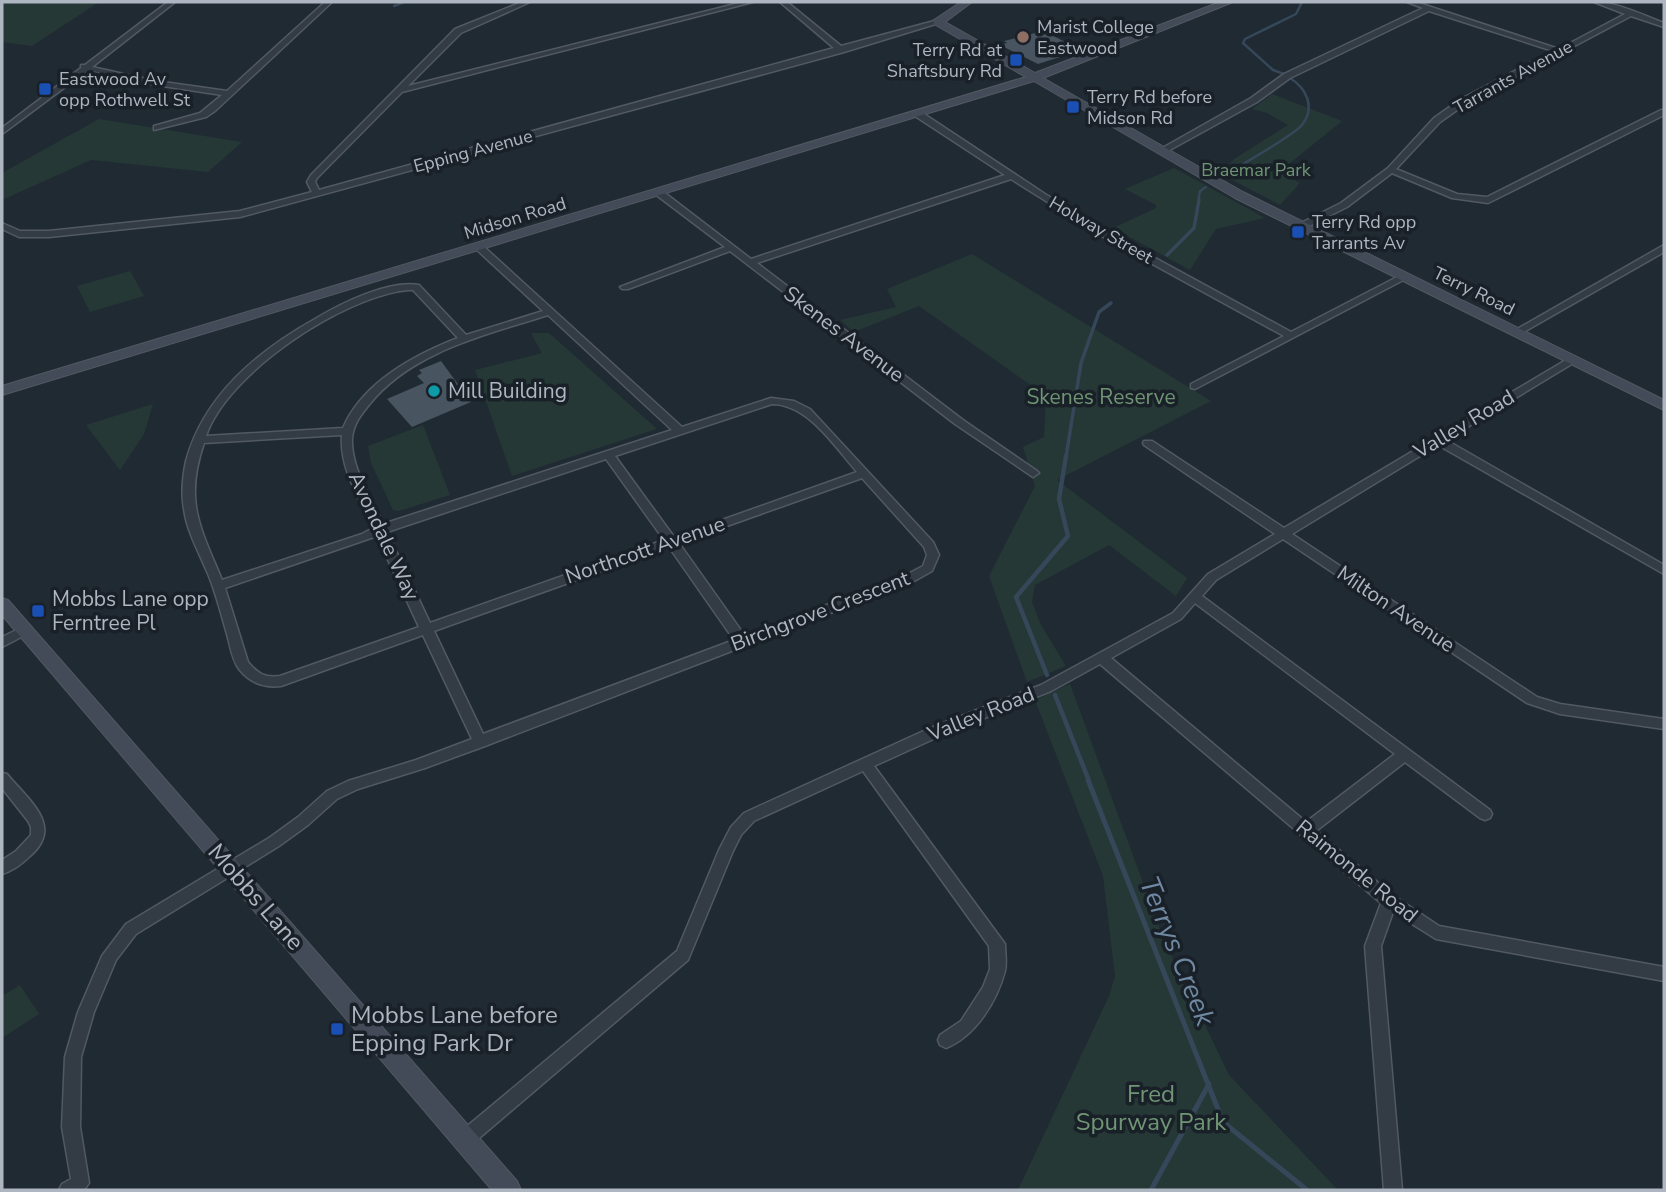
<svg xmlns="http://www.w3.org/2000/svg" width="1666" height="1192" font-family="'Nunito Sans',sans-serif">
	<style>
		.green { fill: #253836 }
		.lines { fill: none; stroke-linecap: round; stroke-linejoin: round }
		.stream-far3 { stroke: #354759; stroke-width: 2.5 }
		.stream-far2 { stroke: #354759; stroke-width: 3.5 }
		.stream-far1 { stroke: #354759; stroke-width: 4.5 }
		.stream { stroke: #354759; stroke-width: 5 }
		.building { fill: #48545f }
		.street-casing { stroke: #515962; stroke-width: 3 }
		.secondary-casing { stroke: #515962; stroke-width: 2 }
		.street { fill: #333b44; fill-rule: evenodd }
		.secondary { fill: #424b57; fill-rule: evenodd }
		.education-dot { fill: #8d6e63; stroke: #192028; stroke-width: 2.5 }
		.transit-dot { fill: #1a4fb4; stroke: #192028; stroke-width: 2.5 }
		.culture-dot { fill: #0f9aa8; stroke: #192028; stroke-width: 2.5 }
		.labels { text-anchor: middle; stroke-width: 7; stroke-linejoin: round; paint-order: stroke }
		.far-poi-label { font-size: 18px; fill: #adb6c1; stroke: #192028; text-anchor: start }
		.far-street-label { font-size: 18px; fill: #adb6c1; stroke: #192028 }
		.far-park-label { font-size: 18px; fill: #6f9575; stroke: #192028 }
		.street-label { font-size: 21px; fill: #adb6c1; stroke: #192028 }
		.poi-label { font-size: 21px; fill: #adb6c1; stroke: #192028; text-anchor: start }
		.park-label { font-size: 21px; fill: #6f9575; stroke: #192028 }
		.near-street-label { font-size: 24px; fill: #adb6c1; stroke: #192028 }
		.near-poi-label { font-size: 24px; fill: #adb6c1; stroke: #192028; text-anchor: start }
		.near-park-label { font-size: 24px; fill: #6f9575; stroke: #192028 }
		.near-water-label { font-size: 28px; font-style: italic; fill: #7089a3; stroke: #192028 }
	</style>
	<rect width="100%" height="100%" fill="#202a33"/>
	<!-- green -->
	<g class="green">
		<path d="M 2,2 L 99,2 L 32,46 L 2,42 Z"/>
		<path d="M 1272,94 L 1342,121 L 1279,172 L 1300,183 L 1280,205 L 1221,174 L 1234,159 L 1288,125 L 1267,113 L 1252,109 Z"/>
		<path d="M 99,119 L 242,142 L 208,172 L 91,160 L 2,200 L 2,173 Z"/>
		<path d="M 1174,168 L 1265,218 L 1216,229 L 1190,270 L 1113,228 L 1156,208 L 1156,205 L 1125,189 Z"/>
		<path d="M 972,254 L 1211,401 L 1057,480 L 1187,578 L 1176,596 L 1109,545 L 1035,585 L 1032,602 L 1041,625 L 1066,666 L 1027,682 L 989,576 L 1035,486 L 1023,447 L 1044,437 L 1046,396 L 919,306 L 854,332 L 840,320 L 896,307 L 887,289 Z"/>
		<path d="M 130,271 L 144,296 L 90,312 L 77,286 Z"/>
		<path d="M 531,333 L 549,333 L 657,429 L 512,476 L 475,370 L 542,353 Z"/>
		<path d="M 153,404 L 144,434 L 120,470 L 86,425 Z"/>
		<path d="M 423,425 L 450,495 L 399,511 L 393,510 L 371,463 L 368,446 Z"/>
		<path d="M 1070,684 L 1164,940 L 1229,1075 L 1338,1190 L 1018,1190 L 1109,996 L 1115,976 L 1103,876 L 1035,700 Z"/>
		<path d="M 20,985 L 39,1014 L 2,1038 L 2,996 Z"/>
	</g>
	<g class="lines">
		<!-- stream-far3 -->
		<g class="stream-far3">
			<path d="M 394,6 L 404,2"/>
			<path d="M 1284,74 L 1273,70 L 1243,43 L 1245,39 L 1296,14 L 1302,2"/>
			<path d="M 1223,176 C 1239,166 1293,136 1302,125 C 1316,107 1306,88 1290,78"/>
			<path d="M 1198,202 L 1200,191 L 1206,187"/>
		</g>
		<!-- stream-far2 -->
		<g class="stream-far2">
			<path d="M 1167,255 L 1194,228 L 1199,200"/>
			<path d="M 1066,457 L 1081,363 L 1099,312 L 1111,303"/>
		</g>
		<!-- stream-far1 -->
		<g class="stream-far1">
			<path d="M 1047,675 L 1016,597 L 1068,536 L 1059,499 L 1066,456"/>
			<path d="M 1055,695 L 1089,781"/>
		</g>
		<!-- stream -->
		<g class="stream">
			<path d="M 1088,780 L 1223,1122 L 1307,1190"/>
			<path d="M 1151,1190 L 1209,1084"/>
		</g>
	</g>
	<!-- building -->
	<g class="building">
		<path d="M 1043,31 L 1082,50 L 1038,64 L 1000,45 L 1007,43 L 1004,41 Z"/>
		<path d="M 441,361 L 471,402 L 412,427 L 387,399 L 424,383 L 417,376 L 422,373 L 419,370 Z"/>
	</g>
	<g class="lines">
		<defs>
			<g id="street">
				<path d="M 168,2 L 175,2 L 92,67 L 156,81 L 227,91 L 325,2 L 332,2 L 215,111 L 206,117 L 154,130 L 154,126 L 200,113 L 222,95 L 156,85 L 88,70 L 2,134 L 2,128 L 81,68 L 81,65 L 85,65 Z"/>
				<path d="M 522,2 L 530,2 L 461,33 L 408,86 L 743,2 L 753,2 L 402,92 L 317,178 L 315,182 L 319,190 L 834,48 L 780,2 L 787,2 L 841,46 L 938,20 L 942,22 L 844,52 L 240,217 L 49,237 L 19,237 L 2,229 L 2,223 L 20,231 L 49,231 L 240,211 L 312,192 L 307,182 L 311,175 L 455,29 Z"/>
				<path d="M 1407,2 L 1416,2 L 1559,49 L 1625,14 L 1594,2 C 1617,2 1642,15 1664,23 L 1664,27 L 1631,16 L 1467,103 L 1440,122 L 1396,169 L 1457,194 L 1487,197 L 1661,110 L 1664,110 L 1664,115 L 1488,203 L 1452,198 L 1392,173 L 1347,207 L 1305,228 L 1299,228 L 1299,224 L 1341,203 L 1388,168 L 1434,118 L 1461,99 L 1553,51 L 1429,11 L 1290,78 L 1257,102 L 1166,152 L 1159,150 L 1251,98 L 1284,74 L 1423,8 Z"/>
				<path d="M 915,112 L 921,112 L 1045,194 L 1111,234 L 1291,332 L 1401,275 L 1407,275 L 1409,277 L 1195,389 L 1191,388 L 1191,384 L 1284,336 L 1105,238 L 1011,179 L 757,263 L 963,420 L 1037,471 L 1039,473 L 1033,477 L 955,424 L 730,251 L 628,289 L 622,289 L 620,287 L 725,247 L 655,194 L 655,190 L 661,190 L 751,259 L 1005,175 L 915,116 Z"/>
				<path d="M 479,244 L 482,245 L 682,427 L 771,398 L 794,401 L 810,409 L 933,542 L 939,555 L 932,571 L 916,580 L 485,746 L 425,768 L 358,789 L 337,799 L 308,825 L 279,846 L 136,934 L 116,960 L 94,1012 L 81,1057 L 80,1127 L 89,1183 L 84,1190 L 59,1190 L 62,1184 L 71,1179 L 62,1127 L 65,1057 L 78,1012 L 102,956 L 126,924 L 269,838 L 298,817 L 327,791 L 348,781 L 416,760 L 472,739 L 423,635 L 281,686 C 264,688 250,683 239,669 C 232,660 230,645 227,634 C 221,614 216,593 208,574 C 199,552 187,532 184,509 C 181,494 183,475 186,461 C 204,395 258,351 315,319 C 342,303 388,280 419,285 L 466,335 L 543,311 L 476,249 L 476,245 ZM 408,290 L 413,290 L 458,338 C 414,355 363,382 343,428 L 206,436 C 227,373 344,296 408,290 ZM 548,315 L 672,430 L 383,524 C 371,498 351,468 352,439 C 353,425 360,416 368,406 C 411,351 486,335 548,315 ZM 772,404 C 808,404 835,447 857,472 L 674,537 L 615,456 ZM 342,435 C 339,468 360,499 373,528 L 362,534 L 222,580 C 200,527 184,501 204,443 ZM 606,459 L 664,540 L 430,623 L 387,532 ZM 862,478 L 924,547 L 927,555 L 923,566 L 908,574 L 745,636 L 679,543 ZM 377,536 L 419,627 L 280,676 C 265,678 258,674 248,662 L 225,588 ZM 669,547 L 734,640 L 483,734 L 434,631 Z"/>
				<path d="M 1664,245 L 1664,252 L 1520,334 L 1514,334 L 1512,332 Z"/>
				<path d="M 1571,357 L 1575,358 L 1575,362 L 1446,440 L 1664,565 L 1664,574 L 1438,445 L 1292,534 L 1537,697 L 1560,704 L 1664,719 L 1664,729 L 1560,714 L 1527,703 L 1283,539 L 1216,580 L 1202,596 L 1490,810 L 1492,814 L 1490,818 L 1485,820 L 1480,818 L 1405,762 L 1316,831 L 1394,896 L 1439,926 L 1664,967 L 1664,981 L 1436,939 L 1393,912 L 1381,946 L 1402,1190 L 1384,1190 L 1365,946 L 1381,903 L 1100,664 L 1051,691 L 938,737 L 874,766 L 1005,944 C 1005,953 1007,963 1005,971 C 997,1001 976,1036 946,1048 L 940,1045 L 938,1040 L 940,1035 L 961,1021 L 983,987 L 990,969 L 989,946 L 863,771 L 754,821 L 741,835 L 733,851 L 688,960 L 471,1145 L 465,1147 L 459,1145 L 456,1139 L 459,1133 L 677,951 L 719,850 L 731,827 L 744,813 L 928,729 L 1041,685 L 1173,613 L 1208,574 L 1275,534 L 1144,445 L 1143,443 L 1144,441 L 1152,441 L 1284,528 ZM 1195,603 L 1395,754 L 1306,822 L 1111,658 L 1181,619 Z"/>
				<path d="M 23,627 L 27,628 L 29,631 L 27,634 L 2,647 L 2,637 Z"/>
				<path d="M 2,773 L 7,774 C 28,800 65,826 30,856 C 22,864 12,871 2,874 L 2,860 L 16,851 L 31,835 L 31,827 L 28,821 L 2,788 Z"/>
			</g>
			<g id="secondary">
				<path d="M 961,2 L 972,2 L 945,22 L 1035,73 L 1220,2 L 1233,2 L 1043,78 L 1243,192 L 1664,400 L 1664,410 L 1235,198 L 1034,81 L 2,395 L 2,386 L 1026,77 L 934,24 L 934,20 Z"/>
				<path d="M 2,598 L 8,600 L 517,1181 L 521,1190 L 492,1190 L 2,615 Z"/>
			</g>
		</defs>
		<!-- street casing -->
		<use href="#street" class="street-casing"/>
		<!-- secondary casing -->
		<use href="#secondary" class="secondary-casing"/>
		<!-- street -->
		<use href="#street" class="street"/>
		<!-- secondary -->
		<use href="#secondary" class="secondary"/>
	</g>
	<!-- markers -->
	<circle class="education-dot" cx="1023" cy="37" r="7"/>
	<g class="transit-dot">
		<rect x="1009" y="53" width="14" height="14" rx="3.5"/>
		<rect x="38" y="82" width="14" height="14" rx="3.5"/>
		<rect x="1066" y="100" width="14" height="14" rx="3.5"/>
		<rect x="1291" y="225" width="14" height="14" rx="3.5"/>
		<rect x="31" y="604" width="14" height="14" rx="3.5"/>
		<rect x="330" y="1022" width="14" height="14" rx="3.5"/>
	</g>
	<circle class="culture-dot" cx="434" cy="391" r="7"/>
	<g class="labels">
		<!-- far-poi labels -->
		<g class="far-poi-label">
			<text x="1037" y="33">Marist College<tspan x="1037" dy="21">Eastwood</tspan></text>
			<text x="1002" y="56" text-anchor="end">Terry Rd at<tspan x="1002" dy="21">Shaftsbury Rd</tspan></text>
			<text x="59" y="85">Eastwood Av<tspan x="59" dy="21">opp Rothwell St</tspan></text>
			<text x="1087" y="103">Terry Rd before<tspan x="1087" dy="21">Midson Rd</tspan></text>
			<text x="1312" y="228">Terry Rd opp<tspan x="1312" dy="21">Tarrants Av</tspan></text>
		</g>
		<!-- far-street labels -->
		<g class="far-street-label">
			<text transform="translate(1513 77) rotate(-29)" y="6">Tarrants Avenue</text>
			<text transform="translate(473 151) rotate(-15)" y="6">Epping Avenue</text>
			<text transform="translate(515 218) rotate(-17)" y="6">Midson Road</text>
			<text transform="translate(1101 230) rotate(30)" y="6">Holway Street</text>
			<text transform="translate(1474 291) rotate(26)" y="6">Terry Road</text>
		</g>
		<!-- far-park labels -->
		<g class="far-park-label">
			<text x="1256" y="176">Braemar Park</text>
		</g>
		<!-- street labels -->
		<g class="street-label">
			<text transform="translate(844 334) rotate(37)" y="7">Skenes Avenue</text>
			<text transform="translate(1464 424) rotate(-31)" y="7">Valley Road</text>
			<text transform="translate(384 536) rotate(65)" y="7">Avondale Way</text>
			<text transform="translate(645 550) rotate(-19)" y="7">Northcott Avenue</text>
			<text transform="translate(1396 609) rotate(34)" y="7">Milton Avenue</text>
			<text transform="translate(820 611) rotate(-21)" y="7">Birchgrove Crescent</text>
			<text transform="translate(981 714) rotate(-22)" y="7">Valley Road</text>
			<text transform="translate(1357 871) rotate(39)" y="7">Raimonde Road</text>
		</g>
		<!-- poi labels -->
		<g class="poi-label">
			<text x="448" y="398">Mill Building</text>
			<text x="52" y="606">Mobbs Lane opp<tspan x="52" dy="24">Ferntree Pl</tspan></text>
		</g>
		<!-- park labels -->
		<g class="park-label">
			<text x="1101" y="404">Skenes Reserve</text>
		</g>
		<!-- near-street labels -->
		<g class="near-street-label">
			<text transform="translate(256 897) rotate(49)" y="8">Mobbs Lane</text>
		</g>
		<!-- near-poi labels -->
		<g class="near-poi-label">
			<text x="351" y="1023">Mobbs Lane before<tspan x="351" dy="28">Epping Park Dr</tspan></text>
		</g>
		<!-- near-park labels -->
		<g class="near-park-label">
			<text x="1151" y="1102">Fred<tspan x="1151" dy="28">Spurway Park</tspan></text>
		</g>
		<!-- near-water labels -->
		<g class="near-water-label">
			<text transform="translate(1178 951) rotate(68)" y="10">Terrys Creek</text>
		</g>
	</g>
	<!-- border -->
	<rect width="1666" height="1192" fill="none" stroke="#adb6c1" stroke-width="7"/>
</svg>
